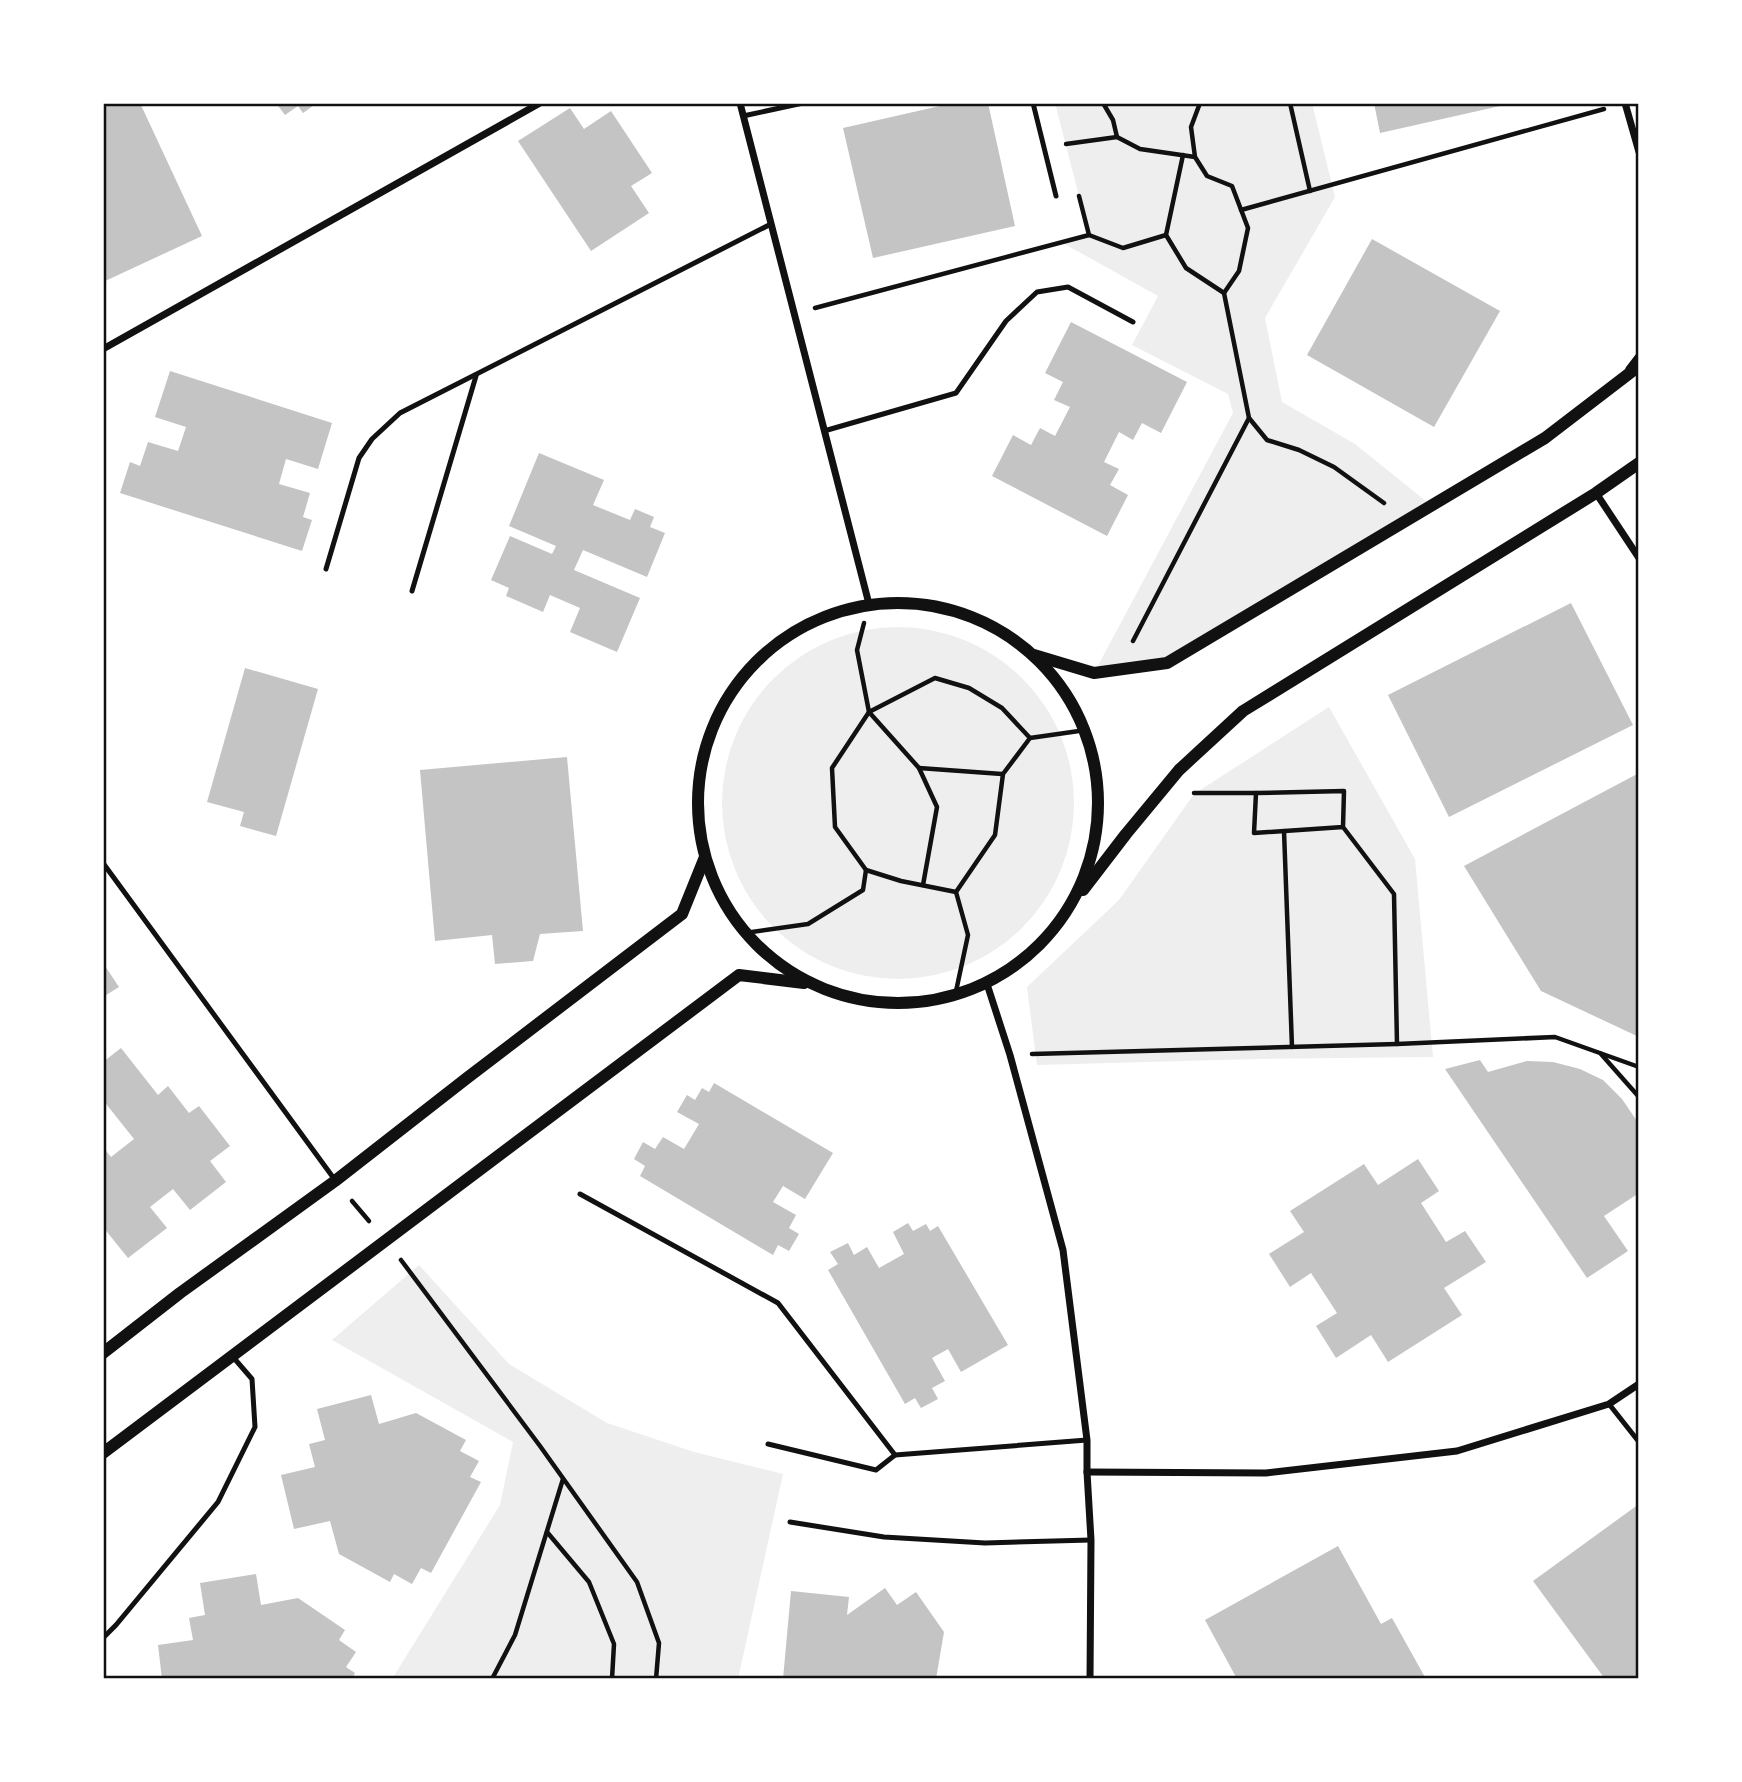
<svg xmlns="http://www.w3.org/2000/svg" width="1742" height="1782" font-family="'Fira Sans Condensed',sans-serif">
	<style>
		.green { fill: #eee }
		.building { fill: #c4c4c4 }
		.lines { fill: none; stroke-linecap: round; stroke-linejoin: round }
		.path { stroke: #111; stroke-width: 4.5 }
		.service { stroke: #111; stroke-width: 5 }
		.minor { stroke: #111; stroke-width: 7 }
		.tertiary { stroke: #111; stroke-width: 12 }
		.neatline { fill: none; stroke: #111; stroke-width: 2.5 }
	</style>
	<rect width="100%" height="100%" fill="#fff"/>
	<!-- green -->
	<g class="green">
		<path d="M 1055,103 L 1312,103 L 1335,197 L 1265,318 L 1282,402 L 1355,444 L 1432,506 L 1167,663 L 1094,673 L 1233,413 L 1228,394 L 1132,345 L 1158,296 L 1061,242 L 1089,235 Z"/>
		<circle cx="898" cy="803" r="176"/>
		<path d="M 1329,707 L 1415,859 L 1433,1057 L 1257,1059 L 1037,1065 L 1027,987 L 1119,900 L 1194,794 Z"/>
		<path d="M 419,1265 L 509,1364 L 607,1423 L 694,1452 L 783,1474 L 738,1679 L 392,1679 L 500,1505 L 513,1442 L 332,1340 Z"/>
	</g>
	<!-- building -->
	<g class="building">
		<path d="M 103,103 L 140,103 L 202,236 L 103,282 Z"/>
		<path d="M 276,103 L 317,103 L 303,113 L 298,106 L 285,115 Z"/>
		<path d="M 953,103 L 988,103 L 1015,226 L 873,258 L 843,128 Z"/>
		<path d="M 1374,103 L 1509,103 L 1509,104 L 1380,133 Z"/>
		<path d="M 570,108 L 584,129 L 611,111 L 652,173 L 631,186 L 649,213 L 591,251 L 518,141 Z"/>
		<path d="M 1372,239 L 1500,311 L 1434,427 L 1307,355 Z"/>
		<path d="M 1071,322 L 1187,382 L 1161,433 L 1142,423 L 1133,440 L 1119,432 L 1104,462 L 1119,469 L 1110,485 L 1128,495 L 1107,536 L 992,476 L 1013,435 L 1031,445 L 1040,428 L 1055,436 L 1070,407 L 1054,400 L 1063,382 L 1045,373 Z"/>
		<path d="M 170,371 L 332,423 L 318,469 L 286,459 L 279,484 L 310,493 L 303,517 L 312,520 L 302,551 L 120,493 L 130,462 L 140,466 L 148,442 L 178,451 L 186,427 L 155,417 Z"/>
		<path d="M 539,453 L 604,480 L 593,505 L 630,520 L 635,509 L 654,517 L 650,527 L 665,533 L 647,577 L 583,550 L 574,570 L 640,598 L 617,652 L 570,632 L 580,608 L 550,595 L 543,612 L 506,596 L 509,588 L 491,580 L 510,536 L 552,554 L 556,546 L 509,526 Z"/>
		<path d="M 1571,603 L 1633,725 L 1449,817 L 1388,695 Z"/>
		<path d="M 245,668 L 318,689 L 276,836 L 240,826 L 244,812 L 207,802 Z"/>
		<path d="M 567,757 L 583,931 L 540,934 L 533,961 L 495,964 L 492,935 L 435,941 L 420,770 Z"/>
		<path d="M 1639,773 L 1639,1037 L 1541,991 L 1464,866 Z"/>
		<path d="M 103,963 L 119,987 L 103,997 Z"/>
		<path d="M 121,1048 L 158,1095 L 168,1086 L 189,1113 L 199,1106 L 230,1146 L 210,1161 L 226,1182 L 190,1210 L 173,1189 L 150,1207 L 167,1228 L 128,1258 L 103,1227 L 103,1147 L 111,1157 L 134,1139 L 103,1100 L 103,1062 Z"/>
		<path d="M 1480,1060 L 1488,1072 L 1527,1061 L 1553,1062 L 1580,1069 L 1603,1080 L 1622,1099 L 1639,1124 L 1639,1193 L 1604,1216 L 1628,1251 L 1587,1278 L 1445,1069 Z"/>
		<path d="M 714,1083 L 833,1153 L 805,1199 L 783,1186 L 773,1202 L 796,1215 L 789,1228 L 799,1234 L 789,1251 L 778,1245 L 773,1255 L 640,1176 L 645,1166 L 634,1159 L 643,1142 L 655,1149 L 663,1137 L 684,1149 L 699,1124 L 677,1112 L 687,1095 L 695,1100 L 702,1088 L 709,1092 Z"/>
		<path d="M 1418,1159 L 1439,1191 L 1421,1203 L 1446,1242 L 1465,1231 L 1486,1262 L 1444,1288 L 1462,1315 L 1388,1362 L 1371,1335 L 1336,1358 L 1316,1326 L 1337,1313 L 1311,1273 L 1290,1287 L 1269,1254 L 1304,1232 L 1290,1211 L 1364,1164 L 1378,1185 Z"/>
		<path d="M 908,1223 L 913,1231 L 926,1224 L 930,1231 L 938,1226 L 1008,1345 L 961,1372 L 948,1349 L 932,1358 L 945,1381 L 932,1388 L 938,1399 L 921,1408 L 915,1398 L 905,1404 L 828,1270 L 838,1264 L 830,1252 L 848,1243 L 854,1255 L 867,1247 L 879,1268 L 904,1254 L 893,1232 Z"/>
		<path d="M 371,1395 L 379,1424 L 416,1413 L 466,1440 L 460,1451 L 479,1461 L 470,1477 L 481,1482 L 431,1573 L 421,1568 L 412,1584 L 394,1574 L 390,1582 L 339,1554 L 330,1521 L 294,1529 L 281,1475 L 315,1467 L 309,1444 L 325,1440 L 317,1409 Z"/>
		<path d="M 1639,1504 L 1639,1679 L 1605,1679 L 1533,1581 Z"/>
		<path d="M 1338,1546 L 1381,1624 L 1392,1618 L 1426,1679 L 1237,1679 L 1205,1620 Z"/>
		<path d="M 256,1574 L 261,1605 L 298,1598 L 345,1630 L 339,1640 L 356,1652 L 346,1667 L 355,1673 L 352,1679 L 162,1679 L 158,1645 L 193,1640 L 189,1618 L 205,1615 L 200,1583 Z"/>
		<path d="M 885,1588 L 897,1605 L 916,1592 L 944,1632 L 936,1679 L 783,1679 L 791,1591 L 849,1597 L 847,1615 Z"/>
	</g>
	<g class="lines">
		<!-- path -->
		<g class="path">
			<path d="M 1103,103 L 1113,120 L 1117,137 L 1140,149 L 1195,157"/>
			<path d="M 1200,103 L 1191,127 L 1195,157 L 1207,176 L 1232,186 L 1248,228 L 1239,271 L 1224,293 L 1249,418 L 1267,440 L 1299,450 L 1334,467 L 1384,503"/>
			<path d="M 1290,103 L 1310,191"/>
			<path d="M 1066,144 L 1117,137"/>
			<path d="M 1183,155 L 1166,235 L 1186,268 L 1224,293"/>
			<path d="M 1241,210 L 1604,109"/>
			<path d="M 1089,235 L 1123,248 L 1166,235"/>
			<path d="M 815,308 L 1089,235 L 1079,196"/>
			<path d="M 864,623 L 857,650 L 869,712 L 832,768 L 835,827 L 866,870 L 901,881 L 956,892"/>
			<path d="M 1133,641 L 1249,418"/>
			<path d="M 919,768 L 1002,774"/>
			<path d="M 1194,793 L 1256,793"/>
			<path d="M 1343,827 L 1254,833 L 1256,793 L 1344,791 L 1343,827 L 1394,894 L 1397,1044"/>
			<path d="M 1284,831 L 1292,1047"/>
			<path d="M 923,885 L 937,807 L 919,768 L 869,712 L 935,678 L 969,688 L 1002,708 L 1030,738"/>
			<path d="M 745,933 L 808,924 L 863,890 L 866,870"/>
			<path d="M 955,996 L 968,935 L 956,892 L 995,835 L 1003,774 L 1030,738 L 1086,730"/>
			<path d="M 1032,1054 L 1397,1044 L 1555,1037 L 1639,1067"/>
			<path d="M 1601,1054 L 1639,1097"/>
			<path d="M 352,1201 L 369,1221"/>
			<path d="M 401,1260 L 540,1446 L 637,1582 L 659,1643 L 656,1679"/>
			<path d="M 547,1532 L 589,1582 L 614,1644 L 612,1679"/>
			<path d="M 492,1679 L 515,1635 L 563,1479"/>
		</g>
		<!-- service -->
		<g class="service">
			<path d="M 1033,103 L 1056,196"/>
			<path d="M 743,116 L 803,103"/>
			<path d="M 824,431 L 956,393 L 1006,321 L 1037,292 L 1068,287 L 1133,322"/>
			<path d="M 326,569 L 359,458 L 372,439 L 400,413 L 771,224"/>
			<path d="M 412,591 L 476,376"/>
			<path d="M 103,863 L 335,1180"/>
			<path d="M 580,1194 L 778,1303 L 895,1455 L 1087,1440"/>
			<path d="M 1609,1404 L 1639,1442"/>
			<path d="M 768,1444 L 876,1470 L 895,1455"/>
			<path d="M 790,1522 L 884,1537 L 985,1543 L 1091,1540"/>
			<path d="M 103,1638 L 116,1625 L 218,1502 L 255,1427 L 252,1379 L 233,1357"/>
		</g>
		<!-- minor -->
		<g class="minor">
			<path d="M 740,103 L 869,604"/>
			<path d="M 1625,103 L 1639,152"/>
			<path d="M 103,349 L 540,103"/>
			<path d="M 1629,369 L 1639,356"/>
			<path d="M 1596,493 L 1639,558"/>
			<path d="M 987,984 L 1010,1055 L 1063,1250 L 1087,1440 L 1087,1472 L 1091,1540 L 1090,1679"/>
			<path d="M 1087,1472 L 1266,1473 L 1457,1451 L 1609,1404 L 1639,1384"/>
		</g>
		<!-- tertiary -->
		<g class="tertiary">
			<circle cx="898" cy="803" r="200"/>
			<path d="M 1034,655 L 1094,673 L 1167,663 L 1545,438 L 1639,366"/>
			<path d="M 1083,890 L 1126,834 L 1179,770 L 1243,711 L 1596,493 L 1639,463"/>
			<path d="M 103,1353 L 180,1293 L 335,1181 L 467,1078 L 682,914 L 705,857"/>
			<path d="M 103,1453 L 739,975 L 804,983"/>
		</g>
	</g>
	<!-- border -->
	<rect width="1742" height="1782" fill="none" stroke="#ffffff" stroke-width="210"/>
	<rect x="105" y="105" width="1532" height="1572" class="neatline"/>
</svg>
